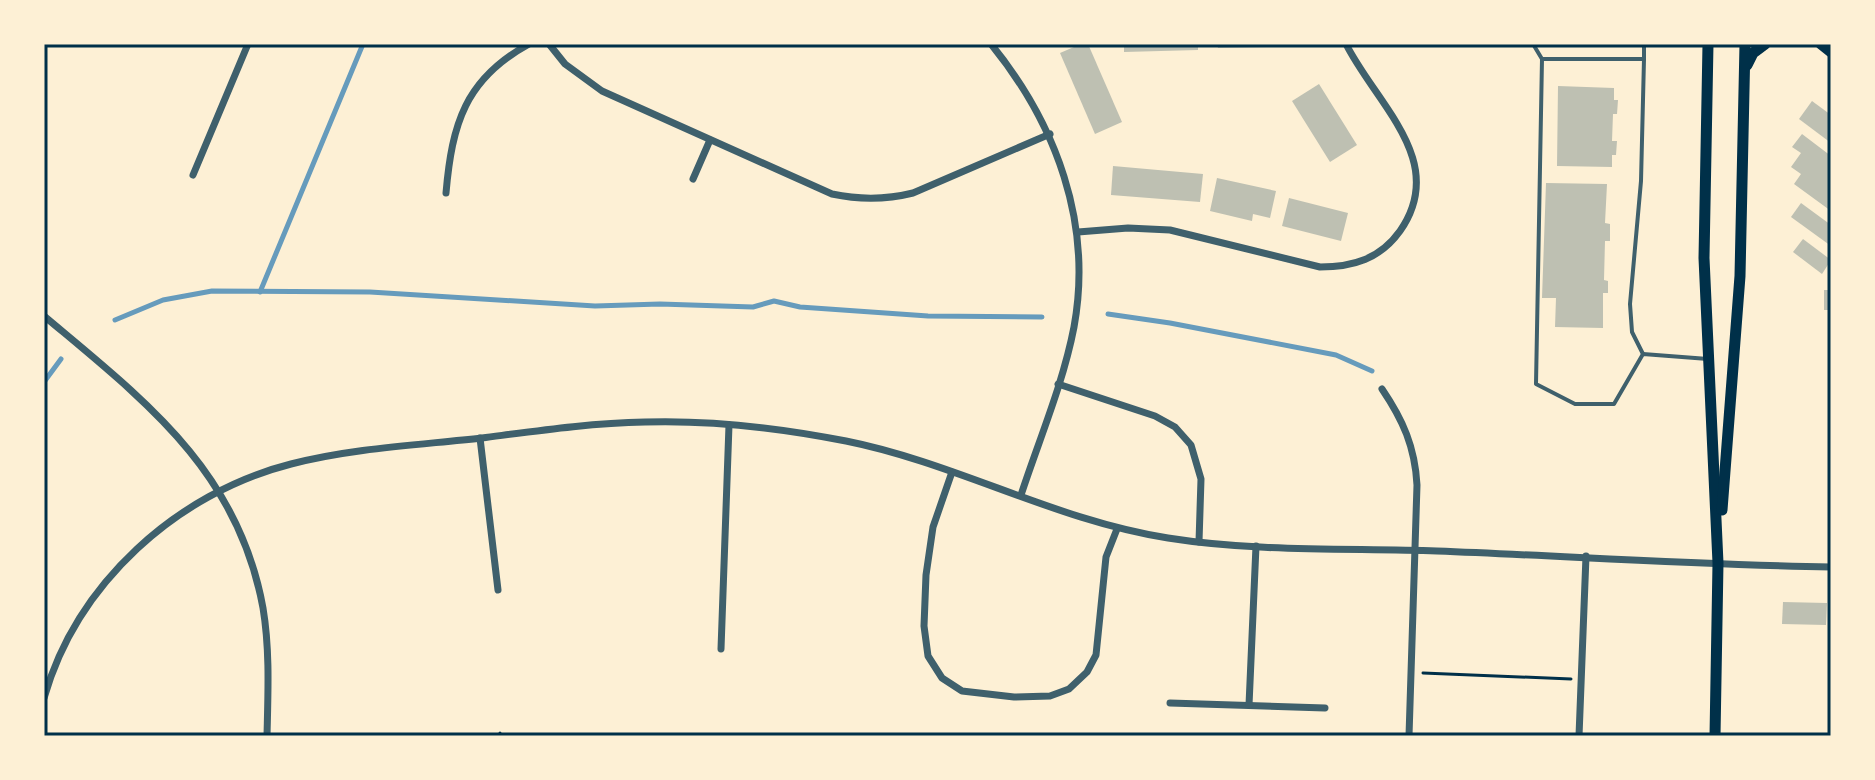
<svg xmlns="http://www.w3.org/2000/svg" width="1875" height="780" font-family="'IBM Plex Sans',sans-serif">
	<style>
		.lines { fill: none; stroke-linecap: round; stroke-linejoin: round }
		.stream { stroke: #669bbc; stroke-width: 5 }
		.building { fill: #bec0b2 }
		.path { stroke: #003049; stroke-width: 3 }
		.service { stroke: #3f606c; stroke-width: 4 }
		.minor { stroke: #3f606c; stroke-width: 7 }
		.secondary { stroke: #003049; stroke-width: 11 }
		.neatline { fill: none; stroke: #003049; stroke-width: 3 }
	</style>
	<rect width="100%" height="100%" fill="#fdf0d5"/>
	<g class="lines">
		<!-- stream -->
		<g class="stream">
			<path d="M 260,292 L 363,44"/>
			<path d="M 1108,314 L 1170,323 L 1336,355 L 1372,371"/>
			<path d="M 115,320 L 163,300 L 212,291 L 370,292 L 595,306 L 660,304 L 753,307 L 774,301 L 800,307 L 928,316 L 1042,317"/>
			<path d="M 44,382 L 61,359"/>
		</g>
	</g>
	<!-- building -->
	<g class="building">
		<path d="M 1081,44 L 1088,44 L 1122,122 L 1095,134 L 1060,53 Z"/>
		<path d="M 1124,44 L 1198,44 L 1198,50 L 1124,52 Z"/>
		<path d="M 1217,44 L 1267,44 L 1267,47 L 1218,48 Z"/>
		<path d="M 1319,84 L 1357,145 L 1330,162 L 1292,101 Z"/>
		<path d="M 1558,86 L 1614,88 L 1614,100 L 1618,100 L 1617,114 L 1613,114 L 1612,141 L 1617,141 L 1616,155 L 1612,155 L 1612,167 L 1557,166 Z"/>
		<path d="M 1812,101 L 1831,115 L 1831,143 L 1799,119 Z"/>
		<path d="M 1802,134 L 1831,156 L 1831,211 L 1794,184 L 1801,174 L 1791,167 L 1801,153 L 1792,147 Z"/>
		<path d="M 1113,166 L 1203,174 L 1200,202 L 1111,195 Z"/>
		<path d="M 1217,178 L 1276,191 L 1270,218 L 1253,214 L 1252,221 L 1210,211 Z"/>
		<path d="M 1546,183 L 1607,184 L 1605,223 L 1610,224 L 1610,241 L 1605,241 L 1604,280 L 1608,281 L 1608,293 L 1603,293 L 1603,328 L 1555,327 L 1556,298 L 1542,298 Z"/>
		<path d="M 1289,198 L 1348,213 L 1341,241 L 1282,226 Z"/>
		<path d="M 1801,203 L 1831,225 L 1831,246 L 1791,217 Z"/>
		<path d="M 1803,239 L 1831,260 L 1822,274 L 1793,252 Z"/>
		<rect x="1824" y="290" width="7" height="20"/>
		<path d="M 1783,602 L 1827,603 L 1826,625 L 1782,624 Z"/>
	</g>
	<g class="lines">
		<!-- path -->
		<g class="path">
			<path d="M 1423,673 L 1571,679"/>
			<path d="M 500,736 L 500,733"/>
		</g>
		<!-- service -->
		<g class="service">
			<path d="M 1533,44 L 1542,59 L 1536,384 L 1575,404 L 1614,404 L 1643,354 L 1708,359"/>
			<path d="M 1542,59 L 1644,59 L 1641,181 L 1630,304 L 1632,332 L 1643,354"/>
			<path d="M 1644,59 L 1644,44"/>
		</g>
		<!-- minor -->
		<g class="minor">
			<path d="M 549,44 L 565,64 L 602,91 L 832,194 C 860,200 885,200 913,193 L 1050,134"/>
			<path d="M 991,44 C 1056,124 1093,223 1074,327 C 1063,384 1039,440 1021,495"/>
			<path d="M 193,175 L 248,44"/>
			<path d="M 693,179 L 710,140"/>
			<path d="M 446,193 C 452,124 465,79 529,44"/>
			<path d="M 1078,232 L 1128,228 L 1170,230 L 1320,267 C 1353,267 1380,259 1400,231 C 1449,161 1376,104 1346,44"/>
			<path d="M 44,316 C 144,400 238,470 263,608 C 270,650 268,693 267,736"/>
			<path d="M 1058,384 L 1155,416 L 1175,427 L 1191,445 L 1201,479 L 1199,542"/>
			<path d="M 1382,389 C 1403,420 1415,447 1417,485 L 1409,736"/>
			<path d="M 480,438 L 498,590"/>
			<path d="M 952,472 L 933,527 L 926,575 L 924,626 L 928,656 L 942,678 L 962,691 L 1014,697 L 1050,696 L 1069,689 L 1087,672 L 1096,655 L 1106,557 L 1117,529"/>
			<path d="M 721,649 L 729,425"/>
			<path d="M 44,698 C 77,583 177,493 291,464 C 353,448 419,445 482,438 C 536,431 590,423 645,422 C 712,420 780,428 846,441 C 956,463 1057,521 1168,538 C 1256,552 1348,548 1437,551 C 1568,556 1700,565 1831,567"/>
			<path d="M 1170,703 L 1325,708"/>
			<path d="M 1249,705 L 1256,546"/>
			<path d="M 1579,736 L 1586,556"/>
		</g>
		<!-- secondary -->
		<g class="secondary">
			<path d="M 1708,44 L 1704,258 L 1718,563 L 1715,736"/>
			<path d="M 1821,44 L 1831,52"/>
			<path d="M 1747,65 L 1753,53 L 1765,44"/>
			<path d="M 1722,510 L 1740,276 L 1745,44"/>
		</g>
	</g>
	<!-- border -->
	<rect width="1875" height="780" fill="none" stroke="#fdf0d5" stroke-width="92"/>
	<rect x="46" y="46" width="1783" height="688" class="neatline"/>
</svg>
